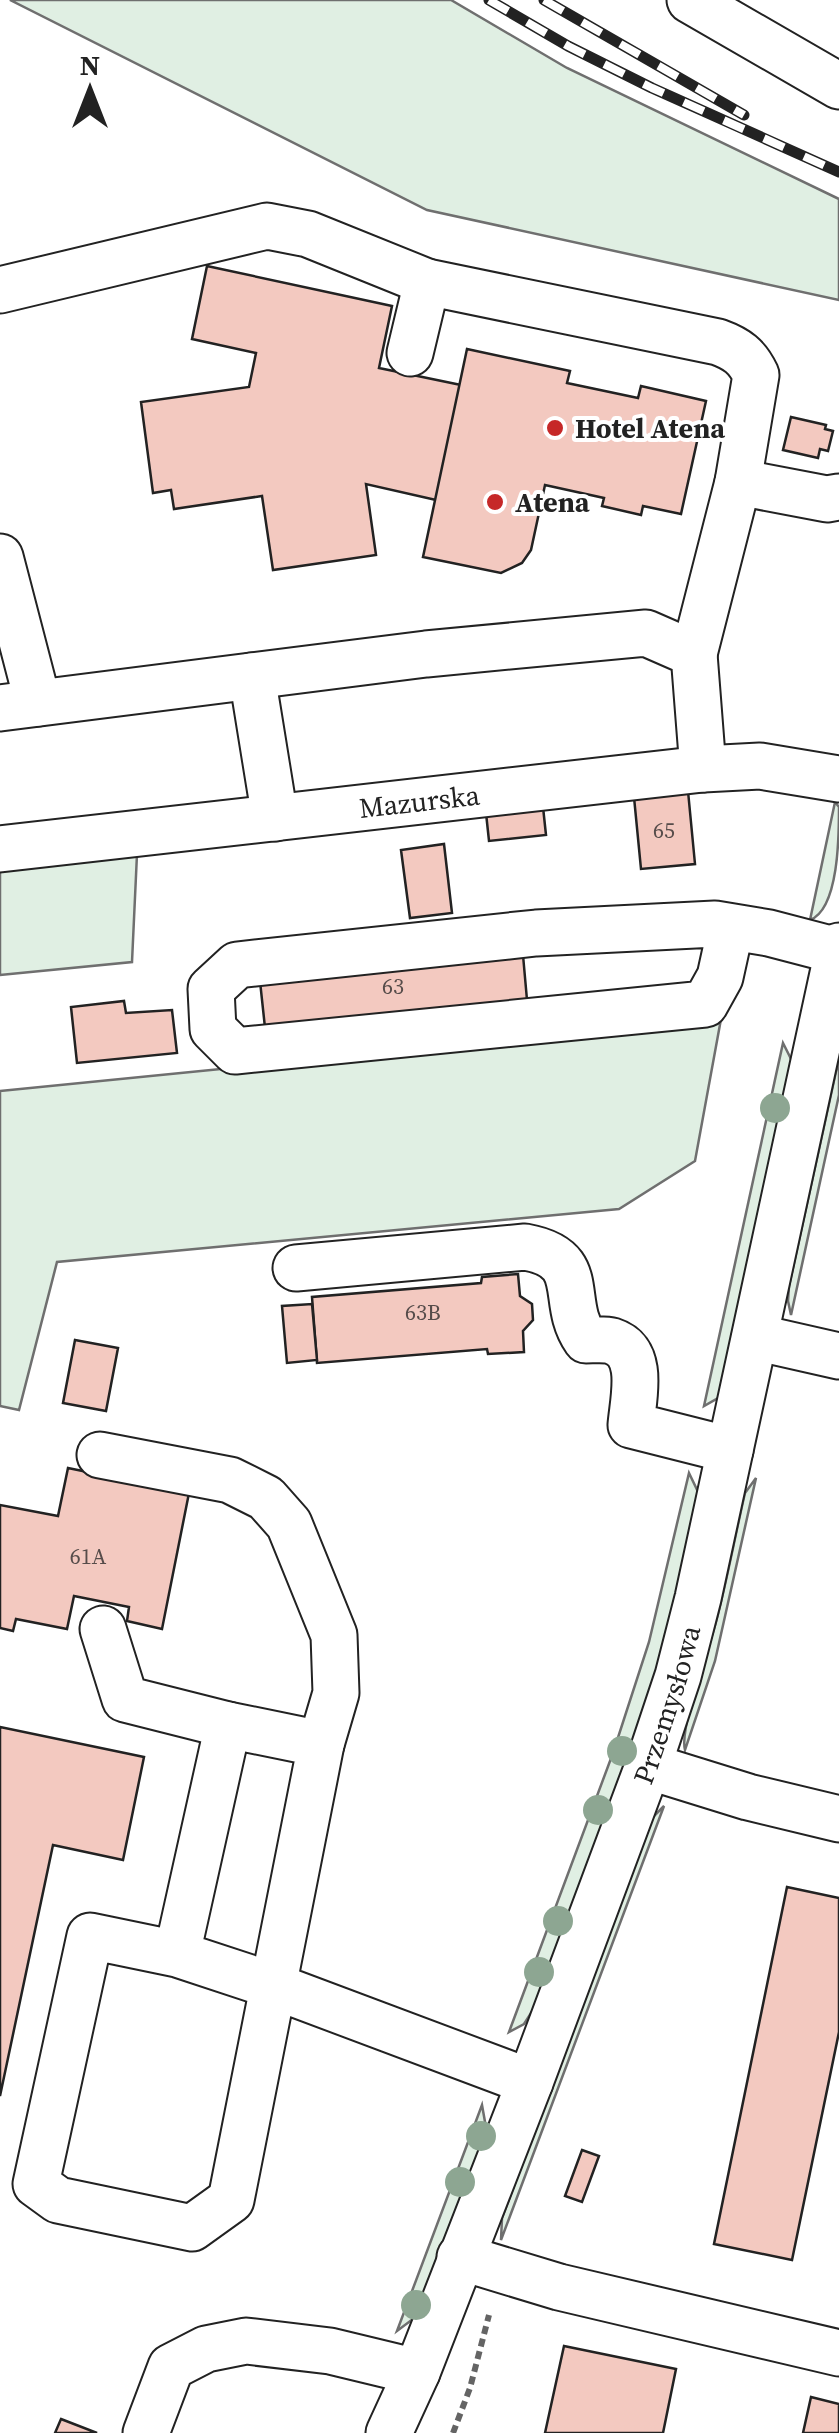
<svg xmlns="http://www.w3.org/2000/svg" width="839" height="2433" font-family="'Source Serif 4',serif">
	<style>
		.green { fill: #e0efe3; stroke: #6f6f6f; stroke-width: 2.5 }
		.building { fill: #f3c9c0; stroke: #222; stroke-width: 2.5 }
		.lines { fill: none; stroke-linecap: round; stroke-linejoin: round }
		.minor-casing { stroke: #222; stroke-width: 49 }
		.path { stroke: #646464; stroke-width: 6; stroke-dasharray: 8 5; stroke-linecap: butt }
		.minor { stroke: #fff; stroke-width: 45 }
		.rail-casing { stroke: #222; stroke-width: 11 }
		.rail { stroke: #fff; stroke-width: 8; stroke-dasharray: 22; stroke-linecap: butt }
		.tree { fill: #8da692 }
		.poi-dot { fill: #c62828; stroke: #fff; stroke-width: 4 }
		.labels { text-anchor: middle; stroke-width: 8; stroke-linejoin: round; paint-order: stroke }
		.number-label { font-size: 22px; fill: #564c4a }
		.poi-label { font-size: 28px; font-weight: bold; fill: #222; stroke: #fff; text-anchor: start }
		.street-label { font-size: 28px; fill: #222; stroke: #fff }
	</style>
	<rect width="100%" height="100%" fill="#fff"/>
	<!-- green -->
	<g class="green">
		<path d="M 10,0 L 451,0 L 567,68 L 839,199 L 839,300 L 427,210 Z"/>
		<path d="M 835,802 L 839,807 C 839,835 839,909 810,920 Z"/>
		<path d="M 137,854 L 132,962 L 0,975 L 0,869 Z"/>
		<path d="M 721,1019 L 695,1161 L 619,1209 L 57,1262 L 19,1410 L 0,1406 L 0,1091 Z"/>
		<path d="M 783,1043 L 792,1061 L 725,1384 L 718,1398 L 704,1406 Z"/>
		<path d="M 839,1058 L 839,1095 L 791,1315 L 788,1301 L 789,1286 Z"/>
		<path d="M 689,1473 L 700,1496 L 673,1619 L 633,1746 L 533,2010 L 524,2024 L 509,2032 L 613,1753 L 649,1642 Z"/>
		<path d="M 756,1478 L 715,1661 L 685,1750 C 679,1728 709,1649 716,1622 C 727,1580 735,1536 745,1493 Z"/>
		<path d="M 664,1806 L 501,2240 L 502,2218 L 651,1819 Z"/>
		<path d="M 482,2105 L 487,2133 L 417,2316 L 397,2331 Z"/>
	</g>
	<!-- building -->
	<g class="building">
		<path d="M 207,266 L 392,306 L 379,368 L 461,385 L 436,500 L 366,484 L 376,555 L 273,570 L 262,496 L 174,509 L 171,490 L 153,493 L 141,402 L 249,387 L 256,353 L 192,339 Z"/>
		<path d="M 467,349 L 570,371 L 567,383 L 638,398 L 641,386 L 706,401 L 681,514 L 643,506 L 641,515 L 602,506 L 604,498 L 545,485 L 531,550 L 522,563 L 501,573 L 423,557 Z"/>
		<path d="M 791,417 L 826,425 L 825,429 L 833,431 L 828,451 L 820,449 L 818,458 L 783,450 Z"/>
		<path d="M 688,791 L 695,864 L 641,869 L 634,797 Z"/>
		<path d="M 543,807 L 546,835 L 489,841 L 486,813 Z"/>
		<path d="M 444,844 L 452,913 L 410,918 L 401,850 Z"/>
		<path d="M 523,955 L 527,1000 L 266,1037 L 259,972 Z"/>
		<path d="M 124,1001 L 126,1013 L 172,1010 L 177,1053 L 77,1063 L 71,1007 Z"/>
		<path d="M 518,1274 L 520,1296 L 532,1304 L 533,1320 L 523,1331 L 524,1352 L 488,1354 L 487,1349 L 317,1363 L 312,1297 L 481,1283 L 482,1277 Z"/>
		<path d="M 312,1304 L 317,1360 L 287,1363 L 282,1306 Z"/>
		<path d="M 75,1340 L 118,1348 L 106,1411 L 63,1403 Z"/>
		<path d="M 68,1468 L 189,1493 L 162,1629 L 127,1621 L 129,1607 L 74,1596 L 67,1629 L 16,1619 L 13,1631 L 0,1628 L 0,1505 L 58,1516 Z"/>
		<path d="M 0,1727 L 144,1757 L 123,1860 L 53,1845 L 0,2096 Z"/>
		<path d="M 787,1887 L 839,1898 L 839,2032 L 792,2260 L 714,2244 Z"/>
		<path d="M 582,2150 L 599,2156 L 582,2202 L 565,2196 Z"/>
		<path d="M 564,2346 L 676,2369 L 663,2433 L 545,2433 Z"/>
		<path d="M 811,2397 L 839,2404 L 839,2433 L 803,2433 Z"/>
		<path d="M 61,2419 L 97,2433 L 55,2433 Z"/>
	</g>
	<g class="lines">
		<defs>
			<g id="minor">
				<path d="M 690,0 L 839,86"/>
				<path d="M 0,290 L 267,226 L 308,234 L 427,282"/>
				<path d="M 410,353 L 427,282 L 718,342 C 737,349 747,356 756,375 L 738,482 L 694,654"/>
				<path d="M 738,482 L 827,499 L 839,497"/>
				<path d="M 0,557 L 38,703"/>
				<path d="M 252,676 L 275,818"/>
				<path d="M 0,708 L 426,654 L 646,633 L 694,654 L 703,769"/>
				<path id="s1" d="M 0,849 L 703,769 L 760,766 L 839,779"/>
				<path d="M 731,927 L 720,977 L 705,1004 L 235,1051 L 213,1029 L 211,989 L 237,965 L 536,933 L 715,924 L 769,933 L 838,951"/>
				<path d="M 296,1268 L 525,1247 C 591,1259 558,1300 586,1340 C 594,1340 605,1339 612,1341 C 646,1352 633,1399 631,1425 L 730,1450"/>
				<path d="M 755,1337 L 839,1356"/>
				<path d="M 100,1455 L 230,1480 L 266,1498 L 289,1524 L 334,1635 L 336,1693 L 321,1744"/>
				<path d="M 103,1629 L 125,1699 L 228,1725"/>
				<path d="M 648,1766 L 748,1797 L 839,1819"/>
				<path d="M 177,1954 L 228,1725 L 321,1744 L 231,2200 L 192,2228 L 58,2200 L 36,2184 L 90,1936 L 177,1954 L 274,1986 L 530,2082"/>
				<path d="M 460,2257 L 559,2287 L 839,2353"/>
				<path d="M 146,2433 L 171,2367 L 206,2349 L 246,2341 L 330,2351 L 417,2372"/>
				<path id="s2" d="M 389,2433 L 417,2372 L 530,2082 L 648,1766 L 678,1676 L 698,1598 L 839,946"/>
			</g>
		</defs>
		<!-- minor casing -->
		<use href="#minor" class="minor-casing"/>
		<!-- path -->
		<path class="path" d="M 453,2433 L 470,2388 L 489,2315"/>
		<!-- minor -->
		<use href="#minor" class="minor"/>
		<defs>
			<g id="rail">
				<path d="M 489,0 L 568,46 L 652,88 L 839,172"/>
				<path d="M 544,0 L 744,115"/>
			</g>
		</defs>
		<!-- rail casing -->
		<use href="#rail" class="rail-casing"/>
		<!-- rail -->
		<use href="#rail" class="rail"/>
	</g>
	<!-- trees -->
	<g class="tree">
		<circle cx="775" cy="1108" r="15"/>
		<circle cx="622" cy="1751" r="15"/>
		<circle cx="598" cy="1810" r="15"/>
		<circle cx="558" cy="1921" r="15"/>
		<circle cx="539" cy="1972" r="15"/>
		<circle cx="481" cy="2136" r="15"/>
		<circle cx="460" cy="2182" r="15"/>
		<circle cx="416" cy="2305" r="15"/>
	</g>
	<!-- markers -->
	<g class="poi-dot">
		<circle cx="555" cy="428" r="10"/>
		<circle cx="495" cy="502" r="10"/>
	</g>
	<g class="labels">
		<!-- number labels -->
		<g class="number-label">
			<text x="664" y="838">65</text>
			<text x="393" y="994">63</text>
			<text x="423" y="1320">63B</text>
			<text x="88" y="1564">61A</text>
		</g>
		<!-- poi labels -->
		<g class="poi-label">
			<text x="575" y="438">Hotel Atena</text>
			<text x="515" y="512">Atena</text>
		</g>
		<!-- street labels -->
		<g class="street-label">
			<text dy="10" stroke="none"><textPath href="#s1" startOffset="422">Mazurska</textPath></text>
			<text dy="10" stroke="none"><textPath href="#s2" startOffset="780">Przemysłowa</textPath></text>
		</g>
	</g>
	<!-- north arrow -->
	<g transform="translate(90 90)" stroke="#ffffff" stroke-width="8" paint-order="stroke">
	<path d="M0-8L18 38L0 25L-18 38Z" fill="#222222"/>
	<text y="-15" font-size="28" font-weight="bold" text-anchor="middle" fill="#222222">N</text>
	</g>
</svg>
